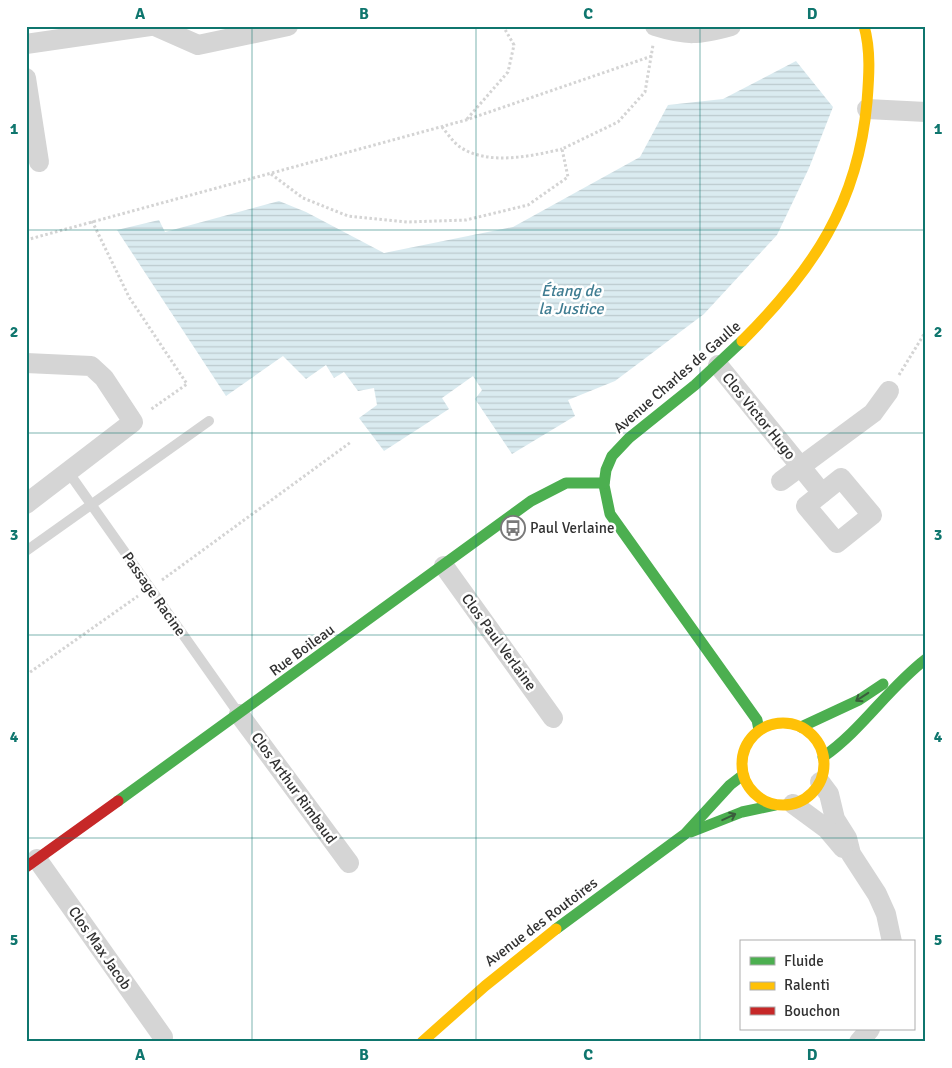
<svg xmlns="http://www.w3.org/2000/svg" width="952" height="1068" font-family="Signika,sans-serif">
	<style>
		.water { fill: url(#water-rules) }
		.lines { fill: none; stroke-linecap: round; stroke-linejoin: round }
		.path { stroke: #d4d4d4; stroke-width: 3; stroke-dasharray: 2.5 2.5; stroke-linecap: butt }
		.lane { stroke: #d5d5d5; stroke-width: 10 }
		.street { stroke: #d5d5d5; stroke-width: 20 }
		.fast { stroke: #4caf50; stroke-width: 11 }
		.slow { stroke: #ffc107; stroke-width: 11 }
		.jam { stroke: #c62828; stroke-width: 11 }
		.oneway { stroke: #3a5d3c }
		.grid { fill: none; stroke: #0f766e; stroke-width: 1; stroke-opacity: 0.55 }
		.labels { text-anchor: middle; stroke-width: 5; stroke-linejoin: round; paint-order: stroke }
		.street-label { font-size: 15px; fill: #313131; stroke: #fff }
		.poi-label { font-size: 15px; fill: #313131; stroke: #fff; text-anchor: start }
		.water-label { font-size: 16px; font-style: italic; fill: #407d92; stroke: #fff }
		.neatline { fill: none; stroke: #0f766e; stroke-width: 2 }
		.grid-label { font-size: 16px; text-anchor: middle; font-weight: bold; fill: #0f766e }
	</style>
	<defs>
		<pattern id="water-rules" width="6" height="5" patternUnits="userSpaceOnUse" patternTransform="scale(1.25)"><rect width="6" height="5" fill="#daebf0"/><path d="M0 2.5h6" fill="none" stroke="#bccace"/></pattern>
	</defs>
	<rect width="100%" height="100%" fill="#fff"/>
	<!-- water -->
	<path class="water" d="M 796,61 L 833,107 L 809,168 L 777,235 L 704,314 L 615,381 L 568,400 L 575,416 L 512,454 L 475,399 L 482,390 L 473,376 L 442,398 L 449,409 L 384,451 L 359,418 L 377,405 L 374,388 L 358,391 L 344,372 L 334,378 L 326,365 L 306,379 L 283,356 L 226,396 L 117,230 L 159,220 L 165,232 L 279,201 L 306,212 L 384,253 L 513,227 L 640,157 L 668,105 L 723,99 Z"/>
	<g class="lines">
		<!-- path -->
		<g class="path">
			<path d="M 467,119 L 508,72 L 514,45 L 503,26"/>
			<path d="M 442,127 C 447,133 453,142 460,147 C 488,166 532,156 562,149"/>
			<path d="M 271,174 L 303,198 L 348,216 L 407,222 L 466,220 L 528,205 L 568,177 L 562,149 L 618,122 L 645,92 L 653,45"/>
			<path d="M 92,221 L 129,297 L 187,384 L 150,410"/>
			<path d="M 26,240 L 466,120 L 652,56"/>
			<path d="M 899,375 L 926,331"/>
			<path d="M 162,580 L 351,442"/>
			<path d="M 26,675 L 138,596"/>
		</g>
		<!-- lane -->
		<g class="lane">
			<path d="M 69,473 L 239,714"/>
			<path d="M 26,551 L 209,421"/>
		</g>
		<!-- street -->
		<g class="street">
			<path d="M 155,26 L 198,45 L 288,26"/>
			<path d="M 655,26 C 687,36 698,35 731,26"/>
			<path d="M 26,44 L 150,26"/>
			<path d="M 26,78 L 39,162"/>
			<path d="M 867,109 L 926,112"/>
			<path d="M 26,363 L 91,366 L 104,378 L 133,422 L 26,504"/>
			<path d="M 718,365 L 822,493"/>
			<path d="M 841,478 L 872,515 L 837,543 L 806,506 Z"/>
			<path d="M 781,481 L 873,413 L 889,391"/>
			<path d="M 444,566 L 553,718"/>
			<path d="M 239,714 L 349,863"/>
			<path d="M 820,782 L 829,794 L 835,819 L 847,838 L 851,854 L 877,894 L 886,914 L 892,942"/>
			<path d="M 793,804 L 827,829 L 843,848"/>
			<path d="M 37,859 L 163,1037"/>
			<path d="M 859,1042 L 870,1029"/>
		</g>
		<!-- fast -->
		<g class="fast">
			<path d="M 742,341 L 695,385 L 629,438 L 612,456 L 606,470 L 604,485 L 610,514 L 757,720 L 759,730"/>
			<path d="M 801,727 L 859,700 L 883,684"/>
			<path d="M 823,757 C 862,730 888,688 926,659"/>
			<path d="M 118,801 L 531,501 L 566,483 L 604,483"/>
			<path d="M 691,832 L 742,812 L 775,805"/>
			<path d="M 556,929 L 685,834 L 730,785 L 743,775"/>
		</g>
		<!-- slow -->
		<g class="slow">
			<path d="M 742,341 C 813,270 858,204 867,102 C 869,77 871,50 864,26"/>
			<circle cx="783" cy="764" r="41"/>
			<path d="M 422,1042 L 485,986 L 556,929"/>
		</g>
		<!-- jam -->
		<path class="jam" d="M 26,867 L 118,801"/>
	</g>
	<!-- one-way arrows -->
	<defs><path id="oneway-shaft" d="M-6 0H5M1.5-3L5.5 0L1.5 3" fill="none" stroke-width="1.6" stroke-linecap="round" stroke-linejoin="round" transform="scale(1.25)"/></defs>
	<g class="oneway">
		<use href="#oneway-shaft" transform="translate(862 697) rotate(147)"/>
		<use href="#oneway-shaft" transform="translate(729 817) rotate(-25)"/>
	</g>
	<!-- grid -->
	<path class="grid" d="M 252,26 L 252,1042M 476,26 L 476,1042M 700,26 L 700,1042M 26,230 L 926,230M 26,433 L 926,433M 26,635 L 926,635M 26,838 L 926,838"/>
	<!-- icons -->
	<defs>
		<symbol id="bus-ring" viewBox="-11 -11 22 22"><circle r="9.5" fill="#fff" stroke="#797979" stroke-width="1.5"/><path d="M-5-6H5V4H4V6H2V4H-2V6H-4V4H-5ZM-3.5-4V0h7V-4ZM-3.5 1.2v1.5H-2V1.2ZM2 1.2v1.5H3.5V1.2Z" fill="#797979"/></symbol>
	</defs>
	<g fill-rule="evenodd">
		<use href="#bus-ring" x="499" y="514" width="28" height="28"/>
	</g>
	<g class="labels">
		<!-- street labels -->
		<g class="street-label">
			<text transform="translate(677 377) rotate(-41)" y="5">Avenue Charles de Gaulle</text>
			<text transform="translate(759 416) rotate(51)" y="5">Clos Victor Hugo</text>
			<text transform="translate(154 594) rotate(55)" y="5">Passage Racine</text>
			<text transform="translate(499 642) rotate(54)" y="5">Clos Paul Verlaine</text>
			<text transform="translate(302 650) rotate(-36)" y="5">Rue Boileau</text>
			<text transform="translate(294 788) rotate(54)" y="5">Clos Arthur Rimbaud</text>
			<text transform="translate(541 922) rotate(-37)" y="5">Avenue des Routoires</text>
			<text transform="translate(100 948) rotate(55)" y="5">Clos Max Jacob</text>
		</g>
		<!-- poi labels -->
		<g class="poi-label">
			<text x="530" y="533">Paul Verlaine</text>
		</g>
		<!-- water labels -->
		<g class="water-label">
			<text x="571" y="296">Étang de<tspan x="571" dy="18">la Justice</tspan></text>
		</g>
	</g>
	<!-- border -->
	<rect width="952" height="1068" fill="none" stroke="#ffffff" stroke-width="55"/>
	<!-- legend -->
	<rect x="740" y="940" width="175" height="90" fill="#ffffff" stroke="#adadad"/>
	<rect x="750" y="957" width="25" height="8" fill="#4caf50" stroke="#adadad"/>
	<text x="784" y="966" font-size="15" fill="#313131">Fluide</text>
	<rect x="750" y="982" width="25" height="8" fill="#ffc107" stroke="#adadad"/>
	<text x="784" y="990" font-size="15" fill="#313131">Ralenti</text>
	<rect x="750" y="1007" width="25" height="8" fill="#c62828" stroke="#adadad"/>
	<text x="784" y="1016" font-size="15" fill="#313131">Bouchon</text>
	<rect x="28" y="28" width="896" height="1012" class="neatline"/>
	<g class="grid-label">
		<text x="140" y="19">A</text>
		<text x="364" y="19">B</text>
		<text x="588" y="19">C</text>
		<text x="812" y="19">D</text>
		<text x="14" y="134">1</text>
		<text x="938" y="134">1</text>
		<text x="14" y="337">2</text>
		<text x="938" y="337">2</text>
		<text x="14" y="540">3</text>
		<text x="938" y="540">3</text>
		<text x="14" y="742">4</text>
		<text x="938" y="742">4</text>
		<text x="14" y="945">5</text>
		<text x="938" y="945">5</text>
		<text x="140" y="1060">A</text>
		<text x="364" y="1060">B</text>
		<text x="588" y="1060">C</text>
		<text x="812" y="1060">D</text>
	</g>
</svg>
